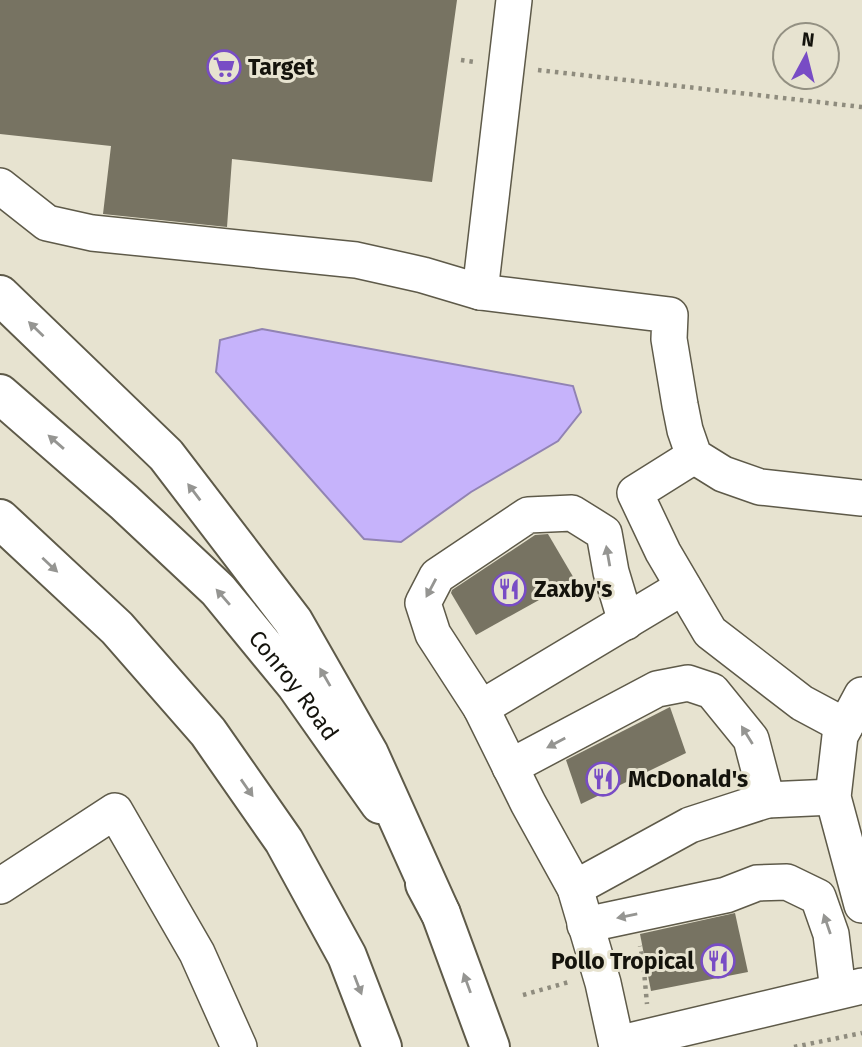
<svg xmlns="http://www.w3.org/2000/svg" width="862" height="1047" font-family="'Fira Sans',sans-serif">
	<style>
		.water { fill: #c6b3fb; stroke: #9183b3; stroke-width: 2 }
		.building { fill: #777362 }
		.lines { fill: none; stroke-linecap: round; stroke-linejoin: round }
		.minor-casing { stroke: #5e5a49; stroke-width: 38 }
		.major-casing { stroke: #5e5a49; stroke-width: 42 }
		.highway-casing { stroke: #5e5a49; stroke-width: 42 }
		.path { stroke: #8f8c7e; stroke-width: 4.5; stroke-dasharray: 3.5 5; stroke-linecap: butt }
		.minor { stroke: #fff; stroke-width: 35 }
		.major { stroke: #fff; stroke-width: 38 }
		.highway { stroke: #fff; stroke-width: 38 }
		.oneway { fill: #959592 }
		.labels { text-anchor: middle; stroke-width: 6; stroke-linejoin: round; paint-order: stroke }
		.poi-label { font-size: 23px; font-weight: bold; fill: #14130c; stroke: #e7e3d0; text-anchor: start }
		.street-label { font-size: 23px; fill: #14130c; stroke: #e7e3d0 }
	</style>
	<rect width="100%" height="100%" fill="#e7e3d0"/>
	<!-- water -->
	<path class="water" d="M 262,329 L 573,386 L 581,412 L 558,441 L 471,492 L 401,542 L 364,539 L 216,372 L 220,340 Z"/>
	<!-- building -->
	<g class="building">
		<path d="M 0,0 L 457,0 L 432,182 L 232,159 L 227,227 L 103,214 L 111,146 L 0,134 Z"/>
		<path d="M 548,534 L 575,580 L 476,635 L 451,593 L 452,590 L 535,535 Z"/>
		<path d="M 670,707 L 686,753 L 581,804 L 566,760 Z"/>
		<path d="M 735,913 L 748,972 L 651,991 L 640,934 Z"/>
	</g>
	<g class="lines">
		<defs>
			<g id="minor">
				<path d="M 0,186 L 47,223 L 92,233 L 356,260 L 423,275 L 480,292 L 670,315 L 669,339 L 680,405 L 685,430 L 694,456 L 723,474 L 760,487 L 862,498"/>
				<path d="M 480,292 L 514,0"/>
				<path d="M 694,456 L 635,493 L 663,552 L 710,632 L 802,703 L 845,726"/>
				<path d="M 862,695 L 840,736 L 833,797 L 862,905"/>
				<path d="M 481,708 L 433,634 L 423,603 L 437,576 L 528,515 L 572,513 L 604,533 L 611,572 L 626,622"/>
				<path d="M 510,767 L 657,689 L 688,683 L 712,691 L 751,739 L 767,800"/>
				<path d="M 0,886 L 115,811 L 197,953 L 239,1047"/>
				<path d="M 575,888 L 690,825 L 767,800 L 833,797"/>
				<path d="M 585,925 L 726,895 L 757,883 L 787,882 L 818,897 L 831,934 L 838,991"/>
				<path d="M 617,1044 L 862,986"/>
				<path d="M 617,1047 L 603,983 L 575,888 L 528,803 L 481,708 L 683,587"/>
			</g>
			<g id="major">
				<path id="s1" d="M 0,394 L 124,502 L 218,590 L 296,685 L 380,804"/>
				<path d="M 0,519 L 117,628 L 208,732 L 284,841 L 347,956 L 382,1047"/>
				<path d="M 425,884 L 441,914 L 490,1047"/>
			</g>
			<path id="highway" d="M 0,295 L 166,455 L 293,621 L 369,754 L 441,914"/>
		</defs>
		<!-- minor casing -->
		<use href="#minor" class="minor-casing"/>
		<!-- major casing -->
		<use href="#major" class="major-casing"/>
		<!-- highway casing -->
		<use href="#highway" class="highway-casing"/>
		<!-- path -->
		<g class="path">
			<path d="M 461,60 L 474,62"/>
			<path d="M 538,70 L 862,107"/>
			<path d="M 643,960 L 647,1004"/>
			<path d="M 632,964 L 643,960 L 640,946"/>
			<path d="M 523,995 L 569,982"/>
			<path d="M 794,1047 L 862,1033"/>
		</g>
		<!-- minor -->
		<use href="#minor" class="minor"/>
		<!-- major -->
		<use href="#major" class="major"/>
		<!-- highway -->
		<use href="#highway" class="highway"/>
	</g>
	<!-- one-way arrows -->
	<defs><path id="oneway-solid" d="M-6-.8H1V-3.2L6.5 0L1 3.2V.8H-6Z" transform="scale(1.75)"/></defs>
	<g class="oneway">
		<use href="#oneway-solid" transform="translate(36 329) rotate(-136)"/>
		<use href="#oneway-solid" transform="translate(56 442) rotate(-139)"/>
		<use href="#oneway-solid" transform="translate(194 492) rotate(-127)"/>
		<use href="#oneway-solid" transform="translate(608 556) rotate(-100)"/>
		<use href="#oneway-solid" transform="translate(50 565) rotate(43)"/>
		<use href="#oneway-solid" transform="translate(431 588) rotate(118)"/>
		<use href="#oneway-solid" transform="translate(223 597) rotate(-131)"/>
		<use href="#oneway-solid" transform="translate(325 677) rotate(-120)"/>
		<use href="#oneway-solid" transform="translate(747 735) rotate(-122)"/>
		<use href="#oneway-solid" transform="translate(556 743) rotate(152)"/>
		<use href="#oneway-solid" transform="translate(247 788) rotate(55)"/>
		<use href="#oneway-solid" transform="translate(627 916) rotate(168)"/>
		<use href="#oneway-solid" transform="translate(827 924) rotate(-109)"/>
		<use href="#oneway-solid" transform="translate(467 983) rotate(-110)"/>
		<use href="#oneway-solid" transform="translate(358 985) rotate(69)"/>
	</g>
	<!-- icons -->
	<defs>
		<symbol id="supermarket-ring" viewBox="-11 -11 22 22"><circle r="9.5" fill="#e7e3d0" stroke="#784cc5" stroke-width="1.5"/><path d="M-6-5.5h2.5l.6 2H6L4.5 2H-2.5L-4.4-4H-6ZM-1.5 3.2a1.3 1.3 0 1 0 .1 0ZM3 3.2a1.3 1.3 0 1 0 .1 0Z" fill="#784cc5"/></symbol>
		<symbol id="restaurant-ring" viewBox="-11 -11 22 22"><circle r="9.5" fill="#e7e3d0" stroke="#784cc5" stroke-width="1.5"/><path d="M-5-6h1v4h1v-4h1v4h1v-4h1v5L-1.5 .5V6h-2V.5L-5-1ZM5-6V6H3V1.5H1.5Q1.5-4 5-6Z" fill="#784cc5"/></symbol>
	</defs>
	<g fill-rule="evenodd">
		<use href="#supermarket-ring" x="205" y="48" width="38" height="38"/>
		<use href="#restaurant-ring" x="490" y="570" width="38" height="38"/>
		<use href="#restaurant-ring" x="584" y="760" width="38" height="38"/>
		<use href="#restaurant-ring" x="699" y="942" width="38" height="38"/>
	</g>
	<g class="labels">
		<!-- poi labels -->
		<g class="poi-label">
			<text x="248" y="75">Target</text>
			<text x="534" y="597">Zaxby's</text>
			<text x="628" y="787">McDonald's</text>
			<text x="694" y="969" text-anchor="end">Pollo Tropical</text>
		</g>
		<!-- street labels -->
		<g class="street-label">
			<text dy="8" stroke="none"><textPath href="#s1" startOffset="415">Conroy Road</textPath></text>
		</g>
	</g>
	<!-- north arrow -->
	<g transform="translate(806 56) rotate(7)"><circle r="33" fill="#e7e3d0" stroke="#939082" stroke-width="2"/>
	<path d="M0-5L12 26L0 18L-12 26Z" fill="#784cc5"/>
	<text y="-10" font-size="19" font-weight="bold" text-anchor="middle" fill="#14130c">N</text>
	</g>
</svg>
